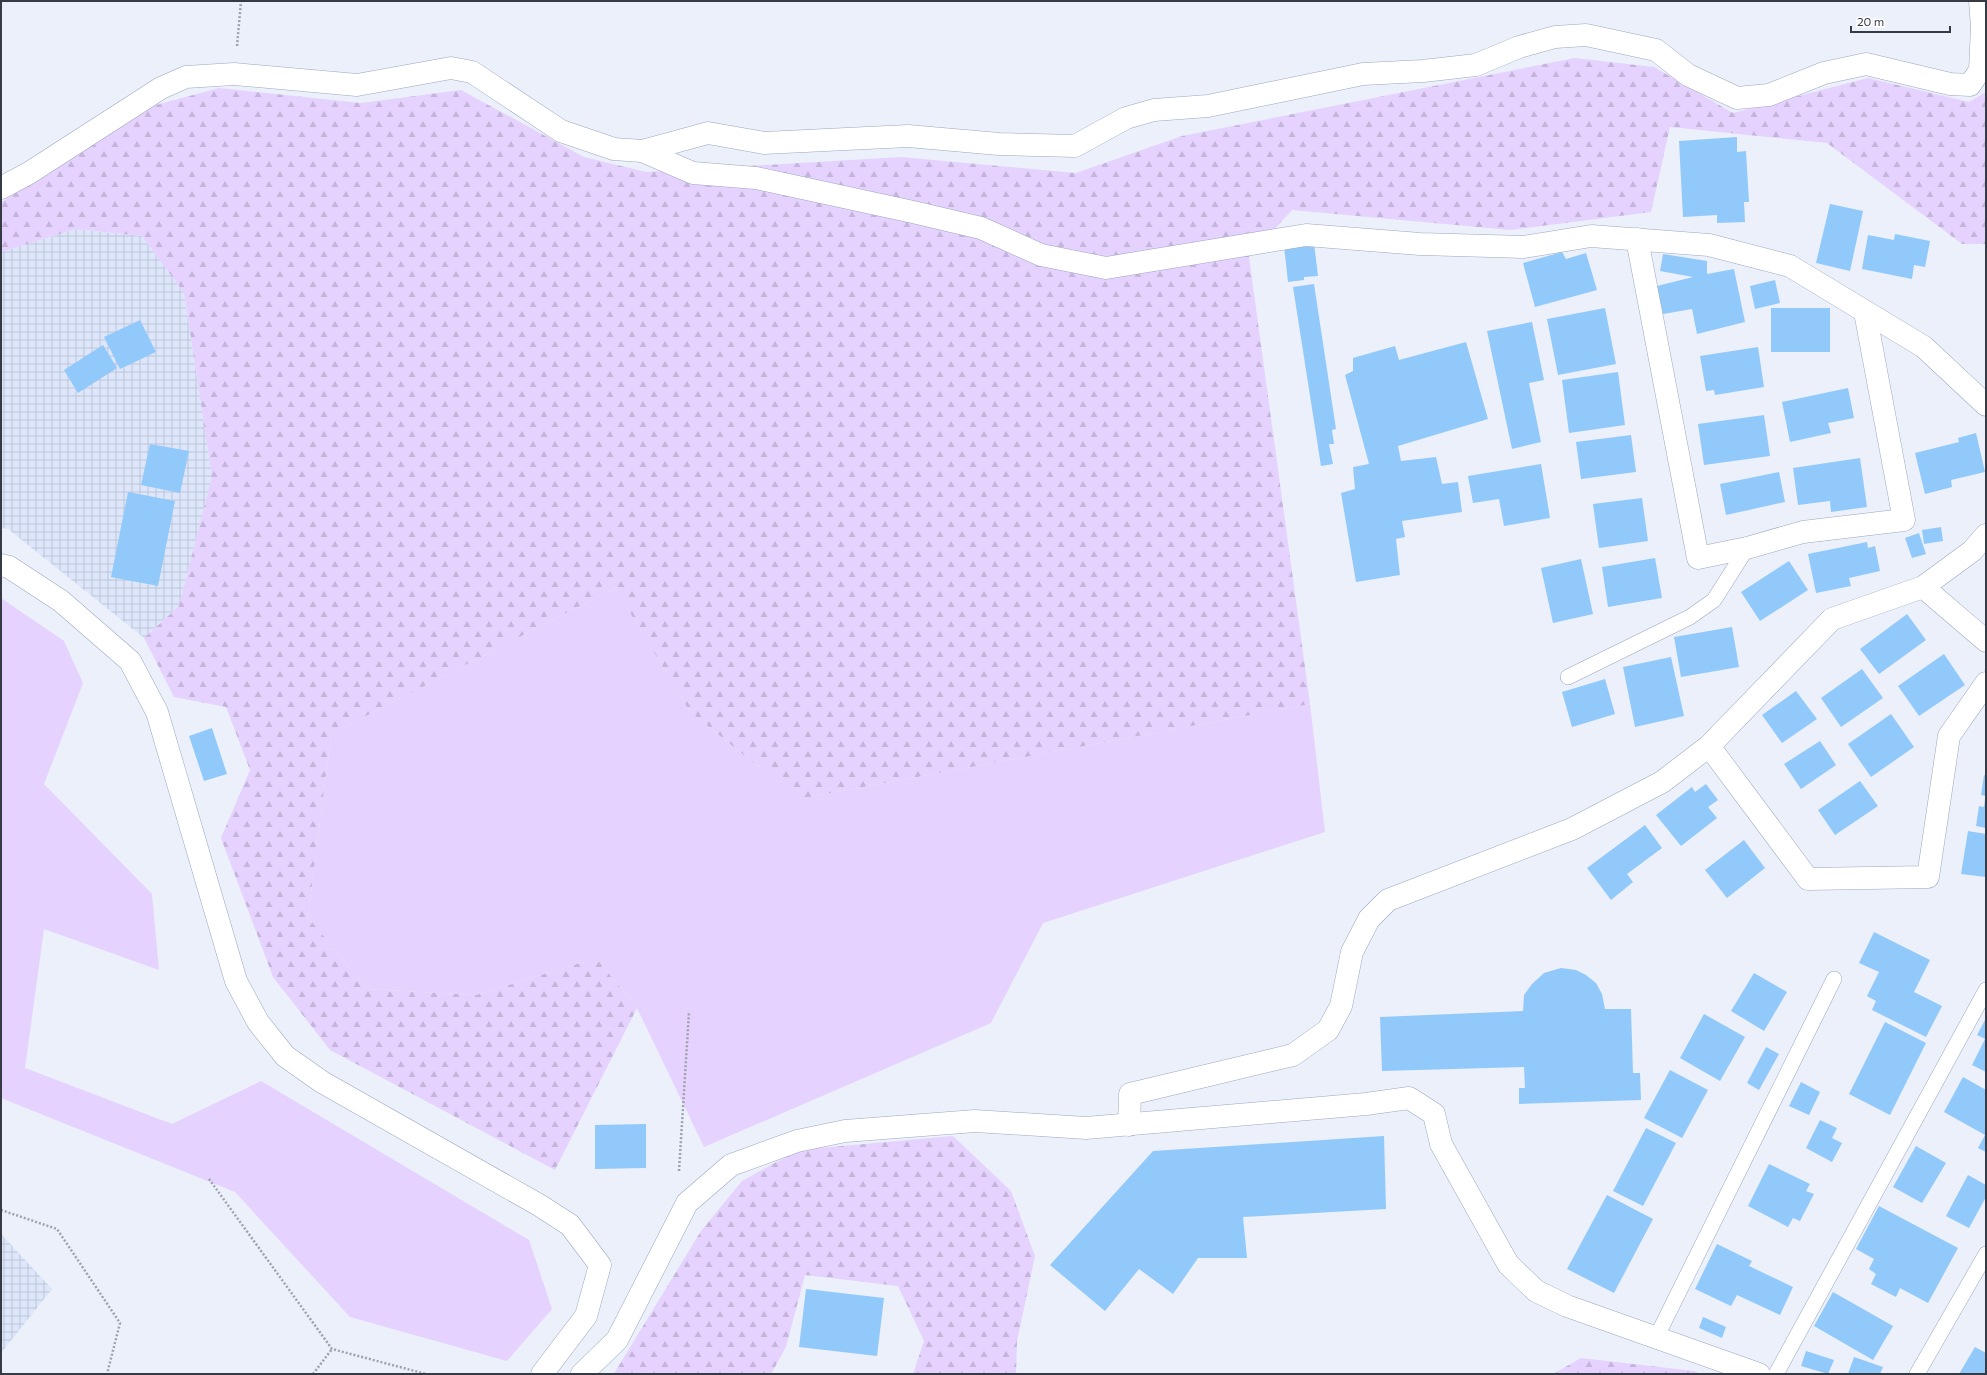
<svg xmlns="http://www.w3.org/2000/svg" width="1987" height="1375" font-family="Commissioner,sans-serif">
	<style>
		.industrial { fill: url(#industrial-grid) }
		.green { fill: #e6d2fe }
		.forest { fill: url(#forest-firs) }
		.building { fill: #92c9fb }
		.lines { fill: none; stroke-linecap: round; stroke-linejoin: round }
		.service-casing { stroke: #9ba7c0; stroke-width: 16 }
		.minor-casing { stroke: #9ba7c0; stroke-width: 23 }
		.path { stroke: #9da2ac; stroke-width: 2.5; stroke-dasharray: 2 2; stroke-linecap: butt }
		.service { stroke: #fff; stroke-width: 15 }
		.minor { stroke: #fff; stroke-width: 22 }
	</style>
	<defs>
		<pattern id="industrial-grid" width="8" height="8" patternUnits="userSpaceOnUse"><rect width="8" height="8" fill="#dde6fa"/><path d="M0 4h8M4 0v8" fill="none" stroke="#bec6d8"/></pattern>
		<pattern id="forest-firs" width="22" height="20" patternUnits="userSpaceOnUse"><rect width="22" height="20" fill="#e6d2fe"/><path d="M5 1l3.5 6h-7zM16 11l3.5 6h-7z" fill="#c6b5db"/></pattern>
	</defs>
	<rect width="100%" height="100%" fill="#ebf0fa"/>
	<!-- industrial -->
	<g class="industrial">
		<path d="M 76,229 L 142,236 L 184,293 L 212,476 L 179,606 L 144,638 L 8,529 L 1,528 L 1,252 Z"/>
		<path d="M 1,1234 L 52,1289 L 1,1353 Z"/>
	</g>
	<!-- green -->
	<g class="green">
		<path d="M 615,588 L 690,712 L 799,799 L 1310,704 L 1325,832 L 1043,923 L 991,1023 L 704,1147 L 637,1008 L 596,958 L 476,995 L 367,989 L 308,917 L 331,734 Z"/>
		<path d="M 1,598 L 64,641 L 83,683 L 44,784 L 152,894 L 159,970 L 44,929 L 25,1068 L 172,1124 L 261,1081 L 529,1240 L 552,1309 L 507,1361 L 350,1317 L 235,1192 L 1,1098 Z"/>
	</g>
	<!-- forest -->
	<g class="forest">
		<path d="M 1575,58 L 1654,67 L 1733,113 L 1868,78 L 1969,102 L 1986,92 L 1986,244 L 1962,244 L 1827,143 L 1670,127 L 1651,212 L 1510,230 L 1292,210 L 1249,257 L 1310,704 L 799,799 L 690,712 L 615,588 L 331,734 L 308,917 L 367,989 L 476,995 L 596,958 L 637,1008 L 555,1170 L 330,1050 L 273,977 L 221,838 L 250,770 L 226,707 L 174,697 L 144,638 L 179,606 L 212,476 L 184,293 L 142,236 L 76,229 L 1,252 L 1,202 L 53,171 L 145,108 L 219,88 L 361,103 L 461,90 L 584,157 L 646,172 L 901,157 L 1076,173 L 1182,136 Z"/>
		<path d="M 953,1136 L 1011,1191 L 1035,1256 L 1017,1341 L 1016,1374 L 913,1374 L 924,1341 L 898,1286 L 805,1275 L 786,1347 L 771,1374 L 611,1374 L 615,1372 L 701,1231 L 742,1181 L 798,1150 Z"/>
		<path d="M 1581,1358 L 1694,1371 L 1701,1374 L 1553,1374 Z"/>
	</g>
	<!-- building -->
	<g class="building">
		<path d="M 1737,137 L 1737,152 L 1746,151 L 1749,202 L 1744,202 L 1745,222 L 1717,223 L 1717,215 L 1683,217 L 1679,141 Z"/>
		<path d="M 1830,204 L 1863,211 L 1850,271 L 1816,263 Z"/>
		<path d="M 1895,234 L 1930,241 L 1925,267 L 1914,265 L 1912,279 L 1862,269 L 1868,235 L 1894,240 Z"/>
		<path d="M 1314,243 L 1318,276 L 1304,277 L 1304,280 L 1288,282 L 1284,246 Z"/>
		<path d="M 1562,252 L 1566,259 L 1586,253 L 1597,290 L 1535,307 L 1523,263 Z"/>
		<path d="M 1663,254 L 1707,261 L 1707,274 L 1734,269 L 1745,322 L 1697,334 L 1692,309 L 1663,314 L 1657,286 L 1693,277 L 1660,271 Z"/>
		<path d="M 1775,280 L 1780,303 L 1755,309 L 1750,286 Z"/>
		<path d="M 1314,284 L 1336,429 L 1332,430 L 1334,444 L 1329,444 L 1333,464 L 1321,466 L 1293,287 Z"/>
		<path d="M 1605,308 L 1616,364 L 1558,375 L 1547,319 Z"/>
		<rect x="1771" y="308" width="59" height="44"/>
		<path d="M 140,320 L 156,352 L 120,369 L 104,337 Z"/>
		<path d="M 1532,322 L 1544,380 L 1529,383 L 1541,442 L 1512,449 L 1487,331 Z"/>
		<path d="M 1466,342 L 1488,419 L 1398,446 L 1401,461 L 1436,457 L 1442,484 L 1458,482 L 1462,512 L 1402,521 L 1405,537 L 1396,539 L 1400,575 L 1356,582 L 1341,493 L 1355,489 L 1353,467 L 1369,464 L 1345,375 L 1353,371 L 1353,358 L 1395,346 L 1399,360 Z"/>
		<path d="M 103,345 L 117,368 L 78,393 L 64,370 Z"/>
		<path d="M 1758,347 L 1764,387 L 1715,395 L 1714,390 L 1706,391 L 1700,356 Z"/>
		<path d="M 1618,372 L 1625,425 L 1569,433 L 1562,380 Z"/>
		<path d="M 1848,388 L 1854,418 L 1828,423 L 1831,433 L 1790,442 L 1782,402 Z"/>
		<path d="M 1764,415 L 1770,456 L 1704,465 L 1698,424 Z"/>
		<path d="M 1976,433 L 1985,472 L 1951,480 L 1952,487 L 1925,494 L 1915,453 L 1959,442 L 1958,438 Z"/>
		<path d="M 1631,435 L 1636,472 L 1581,479 L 1576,442 Z"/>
		<path d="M 150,444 L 189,451 L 180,493 L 141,485 Z"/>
		<path d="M 1860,458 L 1867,507 L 1831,512 L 1830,501 L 1798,505 L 1793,468 Z"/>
		<path d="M 1541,464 L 1550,518 L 1504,526 L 1499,499 L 1473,503 L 1468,476 Z"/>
		<path d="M 1779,472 L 1785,502 L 1726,515 L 1720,484 Z"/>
		<path d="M 128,492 L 175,501 L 158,586 L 111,577 Z"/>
		<path d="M 1642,498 L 1648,541 L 1599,548 L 1593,504 Z"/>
		<path d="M 1941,527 L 1943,541 L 1924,544 L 1922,530 Z"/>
		<path d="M 1919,533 L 1926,554 L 1912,558 L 1905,538 Z"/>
		<path d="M 1867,542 L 1868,548 L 1875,546 L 1880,571 L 1849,578 L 1851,586 L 1816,593 L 1808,554 Z"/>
		<path d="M 1655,558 L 1662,598 L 1608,607 L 1602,567 Z"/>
		<path d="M 1581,559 L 1593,614 L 1553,623 L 1541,568 Z"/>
		<path d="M 1789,561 L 1808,590 L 1760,621 L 1741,592 Z"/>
		<path d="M 1907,614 L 1926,640 L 1879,674 L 1860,649 Z"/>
		<path d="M 1732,627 L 1739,667 L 1681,677 L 1674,637 Z"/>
		<path d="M 1944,654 L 1965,685 L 1919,716 L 1898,686 Z"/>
		<path d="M 1671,657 L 1684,716 L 1635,727 L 1623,667 Z"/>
		<path d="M 1862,669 L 1883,698 L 1841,727 L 1821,698 Z"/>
		<path d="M 1605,679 L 1615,714 L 1572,727 L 1562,692 Z"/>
		<path d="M 1796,691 L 1817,719 L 1782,743 L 1762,715 Z"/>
		<path d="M 1891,714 L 1914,747 L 1871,777 L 1848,744 Z"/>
		<path d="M 212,728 L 227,774 L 204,781 L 189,736 Z"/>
		<path d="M 1820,741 L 1836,765 L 1801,789 L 1784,764 Z"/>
		<path d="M 1984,775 L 1986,776 L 1986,796 L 1981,795 Z"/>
		<path d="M 1860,781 L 1878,806 L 1835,835 L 1818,810 Z"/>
		<path d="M 1706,784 L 1718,800 L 1708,807 L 1717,818 L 1681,846 L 1656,815 L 1692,787 L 1695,792 Z"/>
		<path d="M 1985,799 L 1986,799 L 1986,828 L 1976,826 L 1979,806 L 1984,807 Z"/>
		<path d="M 1645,825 L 1662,848 L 1627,874 L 1633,882 L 1611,900 L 1587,868 Z"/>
		<path d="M 1968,831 L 1986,834 L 1986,877 L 1961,874 Z"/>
		<path d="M 1744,840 L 1765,868 L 1727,898 L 1705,870 Z"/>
		<path d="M 1874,932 L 1930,960 L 1914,992 L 1942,1006 L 1926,1037 L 1872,1010 L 1876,1001 L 1867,996 L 1879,972 L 1859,963 Z"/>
		<path d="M 1561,968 L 1576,970 L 1586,975 L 1596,983 L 1602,994 L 1605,1009 L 1631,1009 L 1633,1073 L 1640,1073 L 1641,1100 L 1519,1104 L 1519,1088 L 1525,1088 L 1524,1067 L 1382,1071 L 1380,1017 L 1523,1011 L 1524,995 L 1532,984 L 1544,973 Z"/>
		<path d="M 1754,973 L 1787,992 L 1764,1031 L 1731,1011 Z"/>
		<path d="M 1704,1014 L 1745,1037 L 1720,1081 L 1680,1058 Z"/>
		<path d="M 1986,1018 L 1986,1072 L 1972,1065 L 1985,1039 L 1977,1035 Z"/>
		<path d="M 1885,1022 L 1926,1043 L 1890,1115 L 1849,1094 Z"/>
		<path d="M 1766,1047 L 1779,1054 L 1759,1090 L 1747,1083 Z"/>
		<path d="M 1670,1070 L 1708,1090 L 1682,1138 L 1644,1118 Z"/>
		<path d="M 1963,1077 L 1986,1090 L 1986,1152 L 1978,1148 L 1985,1135 L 1944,1112 Z"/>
		<path d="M 1801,1082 L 1820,1092 L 1809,1115 L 1789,1106 Z"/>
		<path d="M 1820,1120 L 1837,1128 L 1832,1138 L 1842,1143 L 1832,1162 L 1806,1148 Z"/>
		<path d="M 646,1124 L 646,1168 L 595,1169 L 595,1125 Z"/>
		<path d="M 1646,1128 L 1676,1143 L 1643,1206 L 1613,1191 Z"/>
		<path d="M 1384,1136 L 1386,1209 L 1243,1217 L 1247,1258 L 1198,1258 L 1173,1294 L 1139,1269 L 1105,1311 L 1050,1265 L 1153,1151 Z"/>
		<path d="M 1916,1146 L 1946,1163 L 1922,1203 L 1893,1187 Z"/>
		<path d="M 1769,1164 L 1810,1184 L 1806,1191 L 1814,1194 L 1800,1221 L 1793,1218 L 1788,1227 L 1748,1206 Z"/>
		<path d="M 1968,1175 L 1986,1185 L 1986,1197 L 1969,1228 L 1946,1216 Z"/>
		<path d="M 1607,1195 L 1653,1219 L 1614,1293 L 1567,1269 Z"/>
		<path d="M 1879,1206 L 1958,1248 L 1928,1303 L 1900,1288 L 1896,1297 L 1871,1284 L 1876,1274 L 1869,1269 L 1874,1259 L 1856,1249 Z"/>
		<path d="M 1717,1244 L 1752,1261 L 1749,1266 L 1793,1287 L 1780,1315 L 1737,1295 L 1731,1306 L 1695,1289 Z"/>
		<path d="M 806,1289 L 884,1298 L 877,1356 L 799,1347 Z"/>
		<path d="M 1833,1292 L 1893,1326 L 1873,1360 L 1814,1326 Z"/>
		<path d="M 1703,1317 L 1726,1327 L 1722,1338 L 1699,1328 Z"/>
		<path d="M 1975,1347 L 1986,1353 L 1986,1374 L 1959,1374 Z"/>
		<path d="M 1806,1351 L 1834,1360 L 1828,1374 L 1801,1366 Z"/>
		<path d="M 1854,1357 L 1883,1367 L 1880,1374 L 1848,1374 Z"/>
	</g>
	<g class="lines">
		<defs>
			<g id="service">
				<path d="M 1568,677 L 1690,617 L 1714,600 L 1747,548"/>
				<path d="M 1656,1338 L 1834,979"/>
				<path d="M 1776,1374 L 1986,990"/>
				<path d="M 1917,1374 L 1986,1254"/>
			</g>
			<g id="minor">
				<path d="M 642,151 L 693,173 L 756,178 L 913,212 L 981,228 L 1041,255 L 1106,268 L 1306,235 L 1420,244 L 1524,247 L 1591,236 L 1709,245 L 1790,266 L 1924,347 L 1986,405"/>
				<path d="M 1,188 L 29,173 L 161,88 L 186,77 L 234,74 L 357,85 L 451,68 L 472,72 L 561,131 L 614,149 L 642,151 L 708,133 L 764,143 L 908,136 L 999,144 L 1075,146 L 1126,118 L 1154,110 L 1208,106 L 1363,74 L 1423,71 L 1476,65 L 1519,47 L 1555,37 L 1586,35 L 1656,50 L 1688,75 L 1737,98 L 1769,95 L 1824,73 L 1866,64 L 1950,84 L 1970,85 L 1980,70 L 1982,27 L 1980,1"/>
				<path d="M 1637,239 L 1698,558 L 1747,548 L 1803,532 L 1904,520 L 1865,312"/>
				<path d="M 1,565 L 9,567 L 61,601 L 130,661 L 157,712 L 236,981 L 258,1022 L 285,1056 L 322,1082 L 539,1205 L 570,1225 L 600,1265 L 586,1316 L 542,1374"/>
				<path d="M 1923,587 L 1986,641"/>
				<path d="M 1709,746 L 1808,879 L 1928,877 L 1949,736 L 1986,683"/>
				<path d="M 1129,1125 L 1130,1094 L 1293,1055 L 1328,1030 L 1341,1006 L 1352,952 L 1369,919 L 1388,900 L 1572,829 L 1662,782 L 1709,746 L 1832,619 L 1923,587 L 1972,551 L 1986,535"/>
				<path d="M 582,1374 L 617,1340 L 687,1203 L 731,1165 L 797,1141 L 845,1131 L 975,1121 L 1086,1128 L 1366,1104 L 1409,1098 L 1434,1114 L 1441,1144 L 1508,1264 L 1536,1291 L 1567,1306 L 1759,1374"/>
			</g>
		</defs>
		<!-- service casing -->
		<use href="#service" class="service-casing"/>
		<!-- minor casing -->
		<use href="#minor" class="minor-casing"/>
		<!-- path -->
		<g class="path">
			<path d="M 237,46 L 241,1"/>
			<path d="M 679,1171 L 689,1012"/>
			<path d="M 209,1179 L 332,1349 L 426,1374"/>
			<path d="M 1,1210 L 57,1229 L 120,1323 L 107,1374"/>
			<path d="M 313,1374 L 332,1349"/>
		</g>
		<!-- service -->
		<use href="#service" class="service"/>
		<!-- minor -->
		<use href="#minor" class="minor"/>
	</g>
	<!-- border -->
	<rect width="1987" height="1375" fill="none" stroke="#353a44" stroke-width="4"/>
	<!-- scale -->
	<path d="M1851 26v6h99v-6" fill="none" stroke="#353a44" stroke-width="2"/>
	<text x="1857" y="26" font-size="12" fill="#353a44" stroke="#ffffff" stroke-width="3" paint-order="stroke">20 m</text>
</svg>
